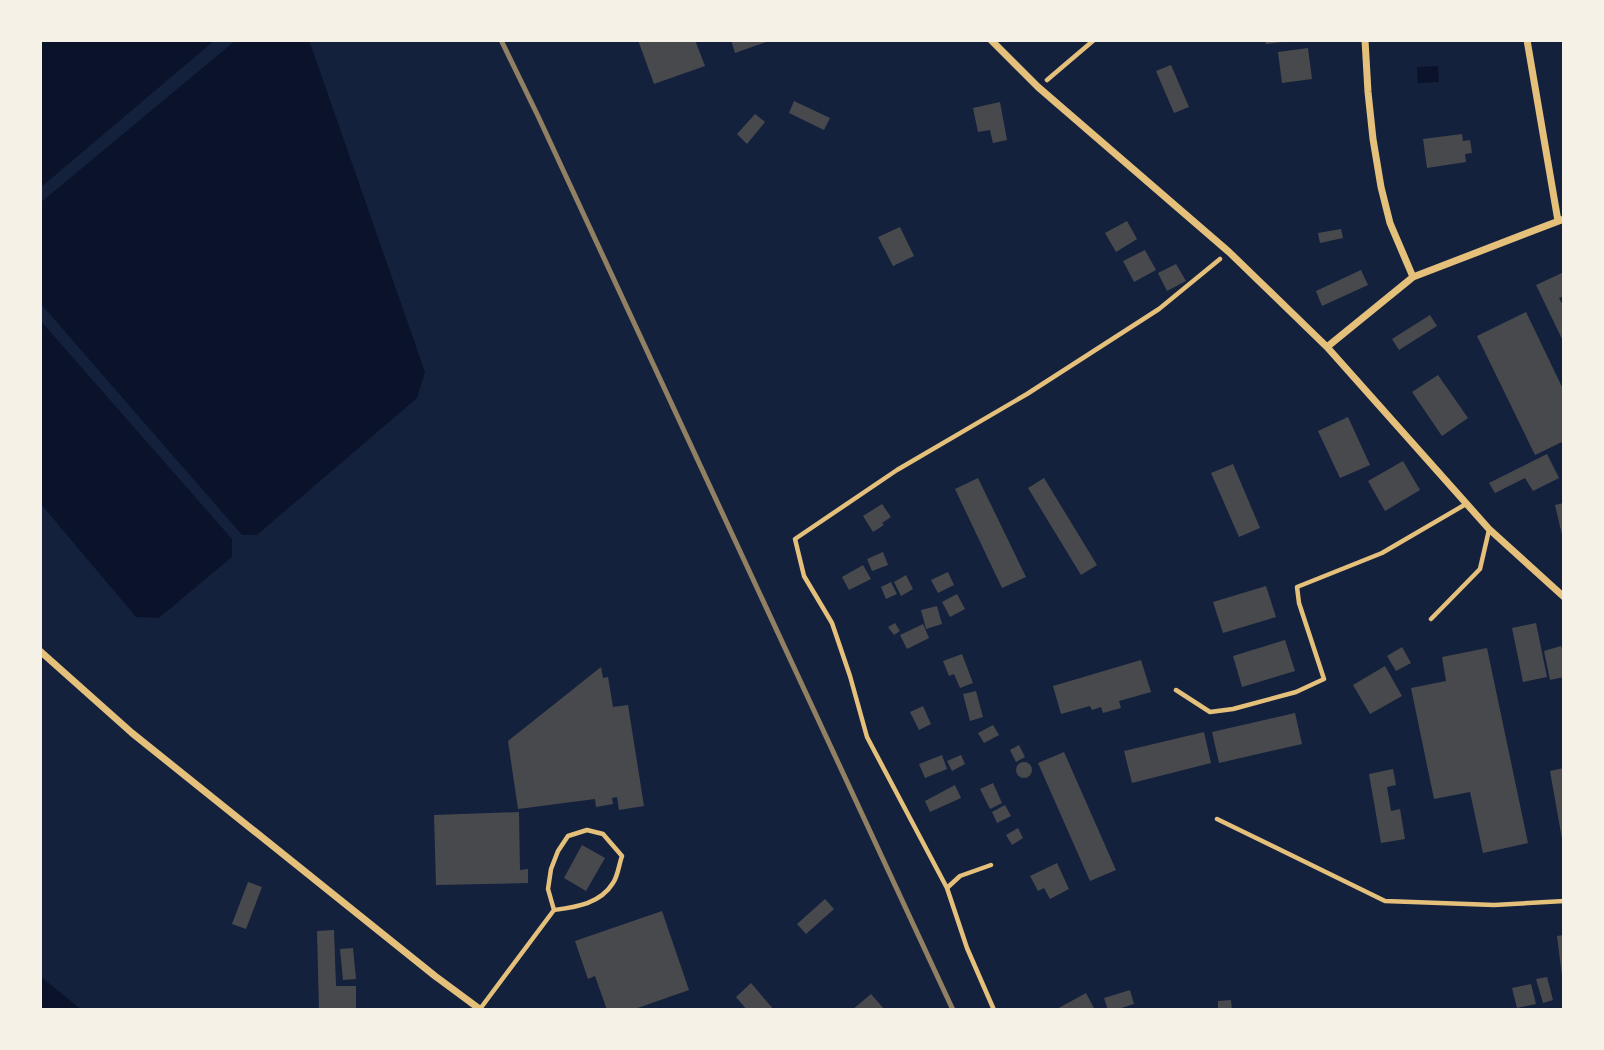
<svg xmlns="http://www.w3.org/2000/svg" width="1604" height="1050" viewBox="0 0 1604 1050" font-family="Montserrat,sans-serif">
<rect width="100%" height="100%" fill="#14213d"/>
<path fill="#0b132b" d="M 40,40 L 215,40 L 40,188 Z
M 236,40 L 309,40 L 425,372 L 417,398 L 257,535 L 242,535 L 40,303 L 40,203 Z
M 1438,66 L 1439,82 L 1418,83 L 1417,67 Z
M 40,320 L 232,539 L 232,557 L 159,618 L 136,617 L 40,503 Z
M 40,976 L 82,1010 L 40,1010 Z"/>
<path fill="#48494c" d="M 638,40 L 695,40 L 705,66 L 654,84 Z
M 731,40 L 769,40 L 769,41 L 735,53 Z
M 1265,40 L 1283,40 L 1283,42 L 1266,44 Z
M 1308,48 L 1312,79 L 1282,83 L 1278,52 Z
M 1171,65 L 1189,107 L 1174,113 L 1156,71 Z
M 794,101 L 830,118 L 824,130 L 789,113 Z
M 1000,102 L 1007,140 L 993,143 L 990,130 L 978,132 L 973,108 Z
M 755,114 L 765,122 L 747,144 L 737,134 Z
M 1462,134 L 1463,141 L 1470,140 L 1472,153 L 1465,154 L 1466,162 L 1427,168 L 1423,139 Z
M 1127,221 L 1137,239 L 1116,252 L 1105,233 Z
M 900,227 L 914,256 L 893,266 L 878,237 Z
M 1341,229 L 1343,238 L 1320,243 L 1318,233 Z
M 1145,250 L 1156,270 L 1134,282 L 1123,261 Z
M 1176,264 L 1186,281 L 1167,291 L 1158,273 Z
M 1361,270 L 1368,285 L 1322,306 L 1316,291 Z
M 1564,272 L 1564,296 L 1559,298 L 1564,307 L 1564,343 L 1536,285 Z
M 1526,312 L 1564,391 L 1564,441 L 1535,455 L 1477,336 Z
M 1430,315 L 1437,326 L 1399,350 L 1392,339 Z
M 1438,375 L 1468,418 L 1442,436 L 1412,392 Z
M 1348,417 L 1370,465 L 1340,478 L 1318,431 Z
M 1547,454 L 1559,478 L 1533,491 L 1525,478 L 1495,493 L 1489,483 Z
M 1403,461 L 1420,490 L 1385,511 L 1368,481 Z
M 1233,464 L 1260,528 L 1239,537 L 1211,473 Z
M 978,478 L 1026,577 L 1002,588 L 955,489 Z
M 1044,478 L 1097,565 L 1081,575 L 1028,488 Z
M 1564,503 L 1564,534 L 1562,535 L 1555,505 Z
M 882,504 L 891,517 L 882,523 L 884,525 L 873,532 L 863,516 Z
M 883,552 L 888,565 L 872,571 L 867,559 Z
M 863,565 L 871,579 L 849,590 L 842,577 Z
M 948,572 L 954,585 L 938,593 L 931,580 Z
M 906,575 L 913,589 L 901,596 L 894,582 Z
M 891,582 L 897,594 L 886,599 L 881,587 Z
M 1266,586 L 1276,617 L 1223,633 L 1213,602 Z
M 957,594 L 965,609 L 950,617 L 942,602 Z
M 937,606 L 942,624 L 926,629 L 921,610 Z
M 895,623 L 900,631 L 894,635 L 888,627 Z
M 1536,623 L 1547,677 L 1523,682 L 1512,628 Z
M 923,624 L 929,638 L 907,649 L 900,635 Z
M 1285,640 L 1295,671 L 1242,687 L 1233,656 Z
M 1561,646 L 1564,656 L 1564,677 L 1550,680 L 1544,651 Z
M 1402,647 L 1411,663 L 1396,671 L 1387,656 Z
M 1487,648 L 1528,843 L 1483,853 L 1470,792 L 1434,799 L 1411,688 L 1446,681 L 1442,657 Z
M 962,654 L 973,683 L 960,688 L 954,674 L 949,676 L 943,661 Z
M 1141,660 L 1151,692 L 1119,701 L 1121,708 L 1103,713 L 1101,707 L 1092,710 L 1090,706 L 1061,714 L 1053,686 Z
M 1385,666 L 1402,696 L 1370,714 L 1353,685 Z
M 601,667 L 603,678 L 608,677 L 613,707 L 628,705 L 644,806 L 619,810 L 617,797 L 612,798 L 613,804 L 596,807 L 595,799 L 518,809 L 508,741 Z
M 976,691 L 983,717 L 970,721 L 963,694 Z
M 923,706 L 931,724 L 919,730 L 910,712 Z
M 1295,713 L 1302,744 L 1219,763 L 1212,732 Z
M 993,725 L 999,735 L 984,743 L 978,733 Z
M 1204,732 L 1211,763 L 1132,783 L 1124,751 Z
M 1019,745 L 1025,757 L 1016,762 L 1010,750 Z
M 1064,752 L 1116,870 L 1090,881 L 1038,763 Z
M 942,755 L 947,769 L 925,778 L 919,764 Z
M 961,755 L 965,764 L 952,771 L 947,761 Z
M1016 770a8 8 0 1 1 16 0a8 8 0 1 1-16 0Z
M 1564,768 L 1564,839 L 1562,839 L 1550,771 Z
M 1393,769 L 1396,785 L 1387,787 L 1391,811 L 1400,809 L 1405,839 L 1381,843 L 1369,774 Z
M 993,783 L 1002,803 L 990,809 L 980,789 Z
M 955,785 L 961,798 L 930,812 L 925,801 Z
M 1005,805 L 1011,816 L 997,823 L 992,812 Z
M 519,812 L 520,870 L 528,869 L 528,883 L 436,885 L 434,815 Z
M 1018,828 L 1023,838 L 1012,845 L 1006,835 Z
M 582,845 L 605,858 L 586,891 L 564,878 Z
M 1057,863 L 1069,889 L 1050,899 L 1044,888 L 1038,891 L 1030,876 Z
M 248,882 L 262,887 L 246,929 L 232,924 Z
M 825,899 L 834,909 L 806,934 L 797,924 Z
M 662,911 L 689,990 L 632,1010 L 607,1010 L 595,976 L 588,979 L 575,941 Z
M 334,930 L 336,986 L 356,986 L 356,1010 L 319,1010 L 317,931 Z
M 1564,935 L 1564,976 L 1562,976 L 1557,936 Z
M 353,948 L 356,979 L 343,980 L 340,949 Z
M 1547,977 L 1553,1000 L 1543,1003 L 1536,979 Z
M 751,983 L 774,1010 L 747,1010 L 736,997 Z
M 1531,984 L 1536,1004 L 1517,1008 L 1512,988 Z
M 1130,990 L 1134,1004 L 1115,1010 L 1108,1010 L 1104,998 Z
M 1086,993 L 1095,1010 L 1055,1010 Z
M 871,994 L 885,1010 L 852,1010 Z
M 1231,1000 L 1232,1010 L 1218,1010 L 1218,1001 Z"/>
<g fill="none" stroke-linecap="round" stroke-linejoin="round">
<path stroke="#e5c07b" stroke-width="4.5" d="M 1047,80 L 1094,40
M 991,865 L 960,876 L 947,888 L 967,948 L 994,1010
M 947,888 L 867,737 L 850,676 L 832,623 L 804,576 L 795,539 L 897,470 L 1027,394 L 1159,309 L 1220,259"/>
<path stroke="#e5c07b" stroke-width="4.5" d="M 1431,619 L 1480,569 L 1489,530
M 1176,690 L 1210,712 L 1233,709 L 1296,692 L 1324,679 L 1299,603 L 1297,587 L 1382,553 L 1466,504
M 1217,819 L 1385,901 L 1494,905 L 1564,901
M 480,1009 L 554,910 C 576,907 600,904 613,883 C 618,876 619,864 622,856 L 603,834 L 587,830 L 568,836 L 558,851 L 551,869 L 548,889 L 554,910"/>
<path stroke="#e5c07b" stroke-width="7" d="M 991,40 L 1038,87 L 1229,252 L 1327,347 L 1489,529 L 1564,597
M 1365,40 L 1368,92 L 1373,139 L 1381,187 L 1390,223 L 1413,277
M 1527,40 L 1558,221
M 1327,347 L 1413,277 L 1564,219
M 40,651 L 132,733 L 435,976 L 481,1010"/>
<path stroke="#918062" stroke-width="5" d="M 501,40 L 538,116 L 953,1010"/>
</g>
<rect width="1604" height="1050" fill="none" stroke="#f6f1e7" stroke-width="84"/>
</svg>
